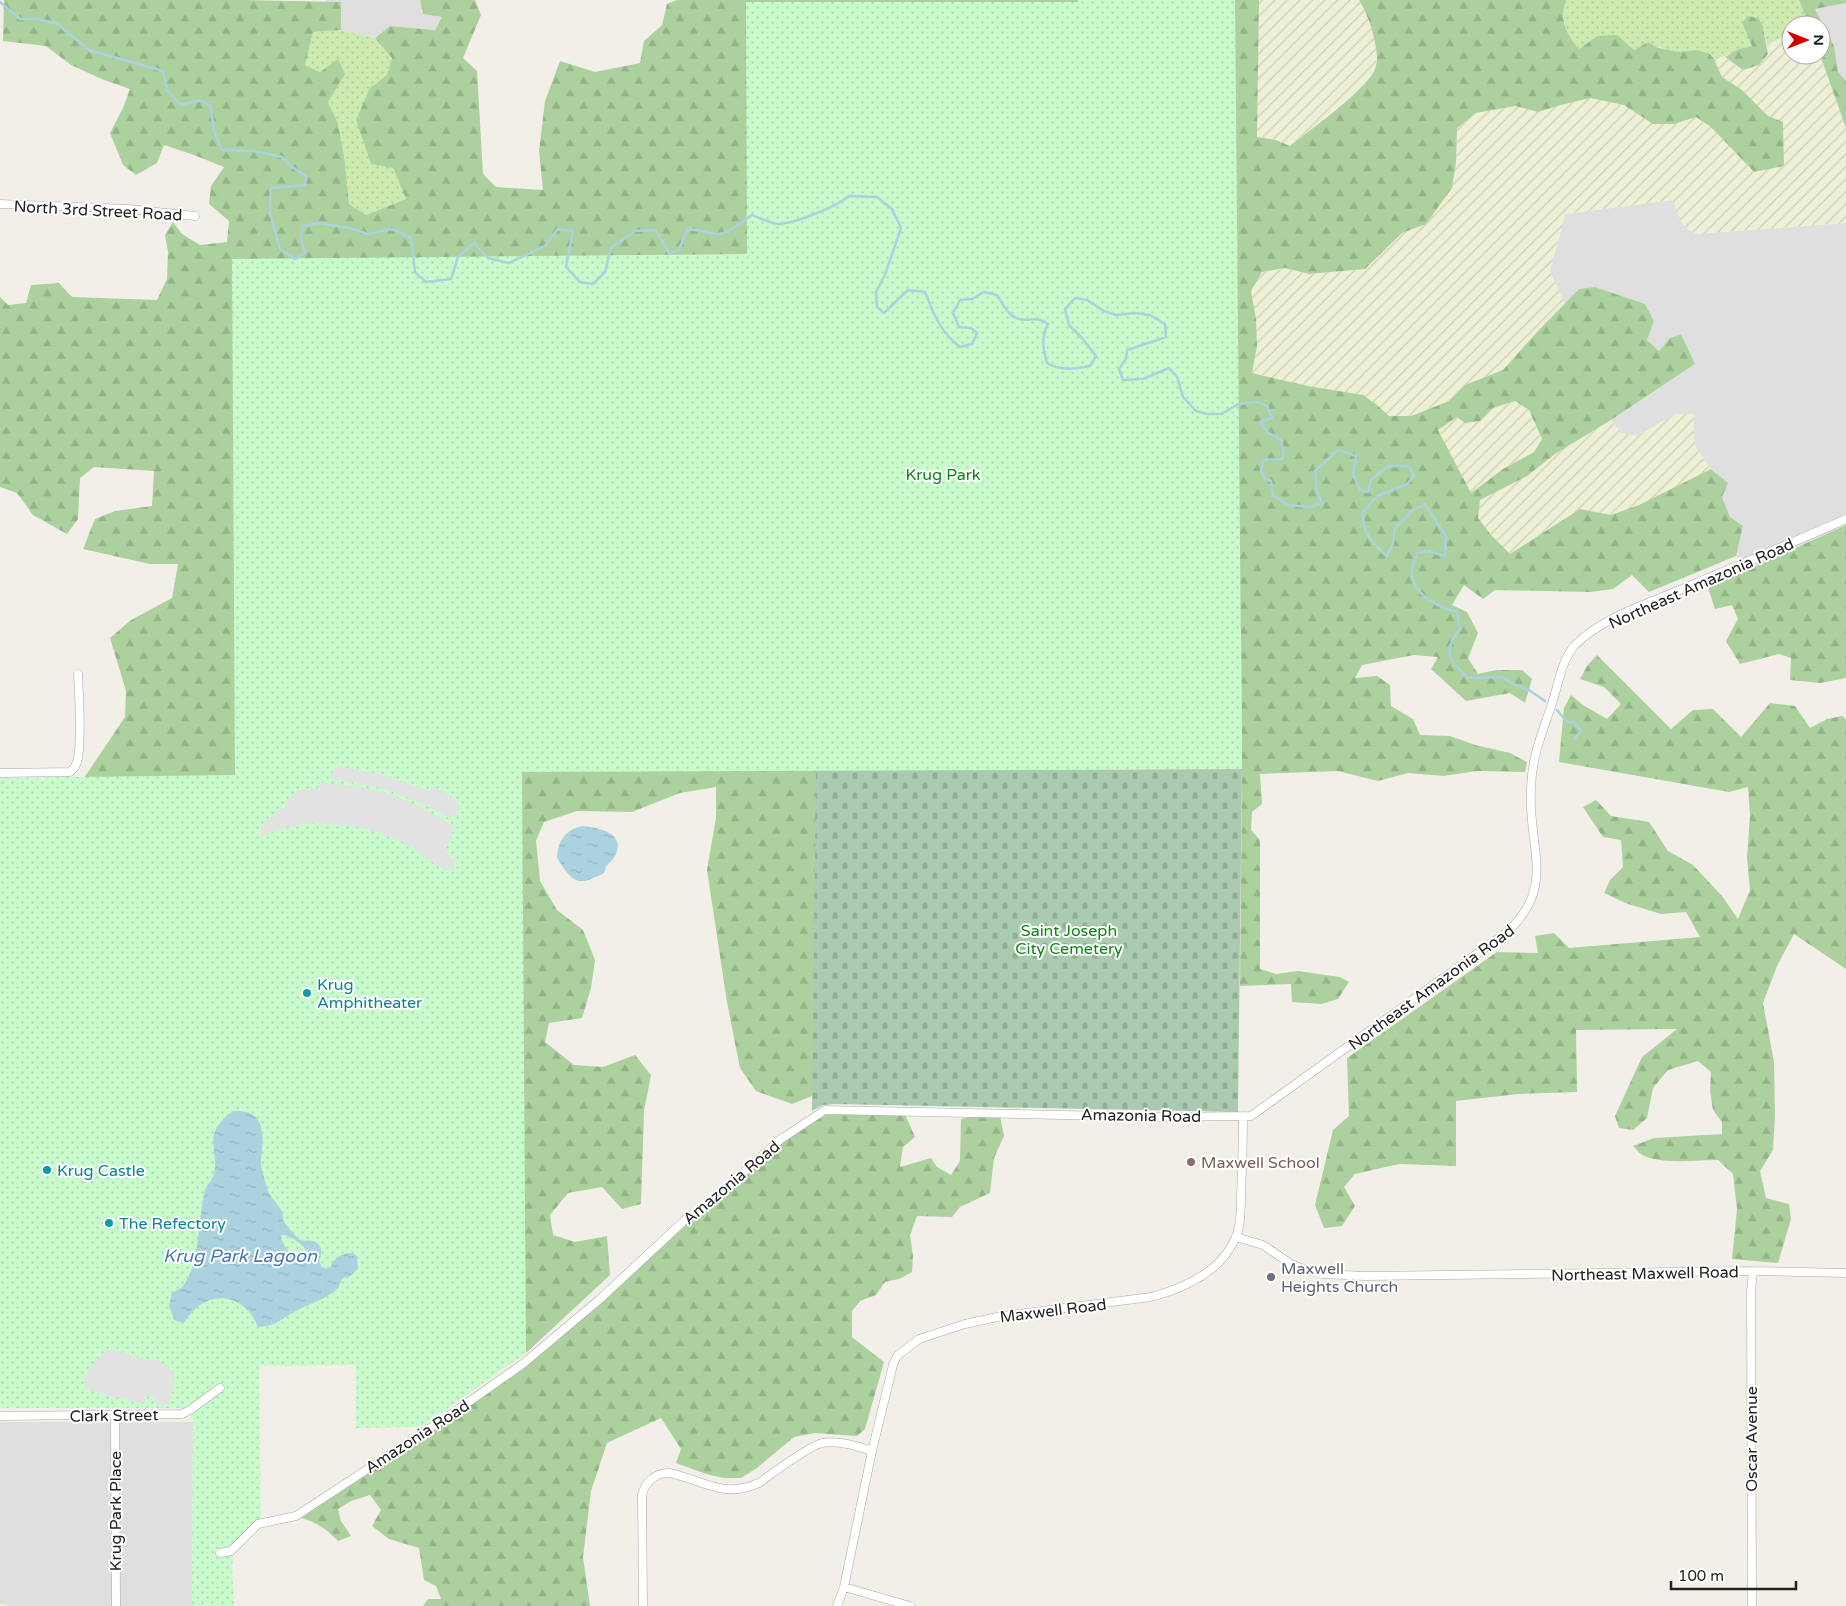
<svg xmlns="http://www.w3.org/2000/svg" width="1846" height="1606" viewBox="0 0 1846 1606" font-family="'Varela Round',sans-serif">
<defs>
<pattern id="farmland-furrows" width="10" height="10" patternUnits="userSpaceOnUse" patternTransform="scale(1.25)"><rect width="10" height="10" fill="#eef0d5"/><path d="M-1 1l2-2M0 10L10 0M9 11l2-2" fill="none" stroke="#ccceb7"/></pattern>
<pattern id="grass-dots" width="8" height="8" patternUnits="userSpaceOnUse" patternTransform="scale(1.25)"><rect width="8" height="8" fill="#cdebb0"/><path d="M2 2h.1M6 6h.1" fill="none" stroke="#b0c997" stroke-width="1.8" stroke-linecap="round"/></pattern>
<pattern id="forest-firs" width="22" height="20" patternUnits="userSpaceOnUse" patternTransform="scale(1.25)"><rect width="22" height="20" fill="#add19e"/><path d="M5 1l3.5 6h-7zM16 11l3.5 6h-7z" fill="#95b388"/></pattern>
<pattern id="cemetery-stones" width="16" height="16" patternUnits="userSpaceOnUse" patternTransform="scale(1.25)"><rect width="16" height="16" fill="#aacbaf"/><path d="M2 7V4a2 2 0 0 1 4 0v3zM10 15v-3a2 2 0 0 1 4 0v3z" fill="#92ae96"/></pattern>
<pattern id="park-dots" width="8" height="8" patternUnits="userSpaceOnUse" patternTransform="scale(1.25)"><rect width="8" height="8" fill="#c8facc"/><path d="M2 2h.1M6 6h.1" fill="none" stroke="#acd6af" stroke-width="1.8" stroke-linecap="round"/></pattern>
<pattern id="water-ripples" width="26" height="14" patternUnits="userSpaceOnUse" patternTransform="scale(1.25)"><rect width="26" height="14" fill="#aad3df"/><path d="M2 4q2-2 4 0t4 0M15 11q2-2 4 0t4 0" fill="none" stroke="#92b5bf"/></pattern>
</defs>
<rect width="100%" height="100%" fill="#f2efe9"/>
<path fill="#e0dfdf" d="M 325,0 L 420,0 L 423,14 L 442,17 L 435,30 L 390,26 L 375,38 L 341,30 L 341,2 L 325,2 Z
M 1846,3 L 1846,81 L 1838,72 L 1834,46 L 1815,9 Z
M 1673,200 L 1683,225 L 1695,234 L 1846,223 L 1846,525 L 1751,568 L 1736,556 L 1743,526 L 1730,517 L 1722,496 L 1728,483 L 1711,469 L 1697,450 L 1693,434 L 1676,414 L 1637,436 L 1621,433 L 1611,420 L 1695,364 L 1681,334 L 1670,338 L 1659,351 L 1647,340 L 1654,321 L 1645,304 L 1595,287 L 1579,289 L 1565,304 L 1550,272 L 1565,214 Z
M 0,1422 L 193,1422 L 192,1606 L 9,1606 L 0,1604 Z"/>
<path fill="url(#farmland-furrows)" d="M 1259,0 L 1359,0 L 1365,9 L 1376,46 L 1376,69 L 1360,88 L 1290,146 L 1276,140 L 1257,137 Z
M 1786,36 L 1791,38 L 1791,55 L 1820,55 L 1846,128 L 1846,223 L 1695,234 L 1683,225 L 1672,200 L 1565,214 L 1550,272 L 1565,304 L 1537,332 L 1503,370 L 1465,385 L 1449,401 L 1411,416 L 1389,416 L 1377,405 L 1363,395 L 1308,386 L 1252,373 L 1257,346 L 1256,319 L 1251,291 L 1262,272 L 1285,268 L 1309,274 L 1365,269 L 1402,233 L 1426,224 L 1456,162 L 1457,128 L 1475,113 L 1516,106 L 1538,112 L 1561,105 L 1590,98 L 1624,105 L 1653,124 L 1674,124 L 1696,117 L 1711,127 L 1754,172 L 1783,122 L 1768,116 L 1742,90 L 1722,77 L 1714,59 L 1725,57 L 1743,70 L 1759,65 L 1768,54 L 1767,44 Z
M 1515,401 L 1529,410 L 1542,439 L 1534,452 L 1503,469 L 1471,494 L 1438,429 L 1457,417 L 1480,421 L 1493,408 Z
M 1676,414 L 1695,414 L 1693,434 L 1697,450 L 1711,469 L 1639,505 L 1611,515 L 1580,509 L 1510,554 L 1491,535 L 1478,518 L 1480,500 L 1527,476 L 1555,454 L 1611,420 L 1621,433 L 1637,436 Z"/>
<path fill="url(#grass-dots)" d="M 1567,0 L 1799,0 L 1809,25 L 1791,25 L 1791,38 L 1786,36 L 1767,44 L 1763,27 L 1742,22 L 1753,46 C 1739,49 1728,56 1714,59 C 1702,45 1693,53 1678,52 C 1667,51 1657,47 1648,42 L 1634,50 L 1597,36 L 1579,49 C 1569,37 1557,16 1567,0 Z
M 341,30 L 375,38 L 392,58 L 387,75 L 370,88 L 393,168 L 406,199 L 366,215 L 349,204 L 345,162 L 338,123 L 328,102 L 320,72 L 305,65 L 313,32 Z"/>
<path fill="url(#forest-firs)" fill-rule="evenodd" d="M 4,0 L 246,0 L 341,2 L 341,30 L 313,32 L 305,65 L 320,72 L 338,59 L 345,74 L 328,102 L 338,123 L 345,162 L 349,204 L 366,215 L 406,199 L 393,168 L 371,164 L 356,120 L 370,88 L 387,75 L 392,58 L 375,38 L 390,26 L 435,30 L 442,17 L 423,14 L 420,0 L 475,0 L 481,15 L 463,58 L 477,71 L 483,174 L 496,187 L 543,190 L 539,151 L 545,101 L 560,61 L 595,72 L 640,63 L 644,41 L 662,25 L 667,4 L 677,0 L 1259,0 L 1257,137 L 1276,140 L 1290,146 C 1309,131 1367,89 1375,69 C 1382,54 1368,13 1359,0 L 1567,0 C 1557,16 1568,37 1579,49 L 1597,36 L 1617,35 L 1634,50 L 1648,42 L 1659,48 L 1678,52 L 1698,50 L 1710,54 L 1714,59 L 1722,77 L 1742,90 L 1768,116 L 1783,122 L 1784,166 L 1754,172 L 1711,127 L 1696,117 L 1674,124 L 1653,124 L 1624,105 L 1590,98 L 1561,105 L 1538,112 L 1516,106 L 1476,113 L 1457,128 L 1456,162 L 1452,188 L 1426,224 L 1402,233 L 1365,269 L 1309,274 L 1285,268 L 1262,272 L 1251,291 L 1256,319 L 1257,346 L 1252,373 L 1308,386 L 1363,395 L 1377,405 L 1389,416 L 1411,416 L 1449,401 L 1465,385 L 1503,370 L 1537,332 L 1579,289 L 1595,287 L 1645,304 L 1654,321 L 1647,340 L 1659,351 L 1670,338 L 1681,334 L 1695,364 L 1611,420 L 1555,454 L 1527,476 L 1480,500 L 1478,518 L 1491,535 L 1510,554 L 1580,509 L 1611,515 L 1639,505 L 1711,469 L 1728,483 L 1722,497 L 1730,517 L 1743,526 L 1736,556 L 1649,592 L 1632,575 L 1613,589 L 1590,592 L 1495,590 L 1483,599 L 1464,585 L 1452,605 L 1467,612 L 1478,633 L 1468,658 L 1478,674 L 1496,670 L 1522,670 L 1532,679 L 1525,703 L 1510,693 L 1466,701 L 1431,669 L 1438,657 L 1414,655 L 1362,665 L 1355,678 L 1377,676 L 1390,685 L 1391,706 L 1413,719 L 1420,735 L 1450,736 L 1475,745 L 1510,753 L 1527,762 L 1525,772 L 1477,771 L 1443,776 L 1408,773 L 1378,781 L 1338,771 L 1260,774 L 1262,804 L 1252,812 L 1251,830 L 1260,840 L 1260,969 L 1276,974 L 1298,971 L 1340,977 L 1349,982 L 1338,999 L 1321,1004 L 1292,1002 L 1291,984 L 1240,986 L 1242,769 L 1241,630 L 1111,642 L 812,1096 L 792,1104 L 756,1091 L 740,1068 L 727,1002 L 707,870 L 716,818 L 716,787 L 680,793 L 632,812 L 577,811 L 544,822 L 536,841 L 540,881 L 557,910 L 583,930 L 595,960 L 591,988 L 582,1018 L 549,1023 L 545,1042 L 574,1065 L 603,1067 L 635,1055 L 651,1075 L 644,1111 L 641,1204 L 622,1209 L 602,1187 L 568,1193 L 550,1215 L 553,1235 L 575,1242 L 607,1236 L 610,1275 L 526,1353 L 507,1303 L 263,804 L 3,778 L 84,778 L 125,717 L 126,691 L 110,638 L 131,620 L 172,598 L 178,564 L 150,564 L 83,549 L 95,519 L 115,511 L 152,506 L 154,471 L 94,467 L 80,478 L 78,519 L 67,534 L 33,515 L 17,493 L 0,487 L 0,297 L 8,305 L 26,303 L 31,285 L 59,283 L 72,297 L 157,300 L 167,279 L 168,251 L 165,235 L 173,222 L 182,234 L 200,245 L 227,242 L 229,221 L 209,204 L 211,186 L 224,167 L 194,155 L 164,145 L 157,163 L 136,175 L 123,165 L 110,133 L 123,108 L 130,89 L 104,80 L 71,65 L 46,46 L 3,41 ZM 1515,401 L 1529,410 L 1542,439 L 1534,452 L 1503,469 L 1471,493 L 1438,430 L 1457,417 L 1465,423 L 1480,421 L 1493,408 Z
M 1799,0 L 1846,0 L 1846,3 L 1815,9 L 1834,46 L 1838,72 L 1846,81 L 1846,128 L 1820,55 L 1821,25 L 1809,25 Z
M 1749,16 L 1759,19 L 1763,27 L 1768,54 L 1759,65 L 1743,70 L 1725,57 L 1739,49 L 1752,46 L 1742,22 Z
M 1846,525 L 1846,678 L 1820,683 L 1790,680 L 1791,658 L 1779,654 L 1740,664 L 1726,641 L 1738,619 L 1732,605 L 1715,609 L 1708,588 Z
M 1597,655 L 1671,729 L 1693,710 L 1713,709 L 1741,737 L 1770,703 L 1795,706 L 1810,728 L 1827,719 L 1842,716 L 1846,719 L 1846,969 L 1794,934 L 1777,966 L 1763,1003 L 1774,1062 L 1775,1116 L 1773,1150 L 1760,1171 L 1766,1198 L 1789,1204 L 1791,1219 L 1778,1263 L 1732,1259 L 1737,1209 L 1733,1174 L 1718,1160 C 1699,1160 1657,1165 1641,1154 C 1638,1152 1635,1148 1633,1146 L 1654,1138 L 1722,1134 L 1722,1122 L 1713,1110 L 1710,1091 L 1711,1072 L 1698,1061 L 1668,1070 L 1653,1088 L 1647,1118 L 1633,1130 L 1619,1128 L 1615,1116 L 1642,1057 L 1677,1029 L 1576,1030 L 1577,1092 L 1518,1094 L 1456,1101 L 1456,1166 L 1399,1164 L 1355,1174 L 1344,1187 L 1355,1206 L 1342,1226 L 1324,1228 L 1315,1205 L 1333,1130 L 1349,1116 L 1347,1058 L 1497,952 L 1538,953 L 1535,936 L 1554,933 L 1569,948 L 1700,937 L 1686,912 L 1661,914 L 1628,904 L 1604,893 L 1610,880 L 1623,867 L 1621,840 L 1603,837 L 1583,807 L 1596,800 L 1611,816 L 1649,822 L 1668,851 L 1693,865 L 1722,896 L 1738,919 L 1750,890 L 1747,858 L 1750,815 L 1748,787 L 1729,792 L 1559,762 L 1564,708 L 1571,695 L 1583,705 L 1607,719 L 1621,704 L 1604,687 L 1580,679 L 1587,666 Z
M 841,1112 L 904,1112 L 915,1137 L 903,1147 L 900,1167 L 931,1158 L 937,1167 L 951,1175 L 960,1161 L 961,1119 L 976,1116 L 1000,1116 L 1004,1136 L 994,1158 L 990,1193 L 960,1207 L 952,1217 L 917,1216 L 910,1235 L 913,1256 L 912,1272 L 899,1279 L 885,1282 L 876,1295 L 860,1301 L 852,1311 L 852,1337 L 884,1362 L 865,1429 L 857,1436 L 815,1433 L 794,1437 L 757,1468 L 741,1478 L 724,1478 L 706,1474 L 676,1463 L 681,1449 L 661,1418 L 607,1443 L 591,1491 L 583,1557 L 590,1606 L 423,1606 L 428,1599 L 441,1599 L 436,1586 L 424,1580 L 419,1548 L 389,1539 L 372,1526 L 381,1510 L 370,1495 L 351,1501 L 338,1509 L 341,1521 L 351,1536 L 338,1541 C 326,1528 315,1522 299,1517 L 528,1362 L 776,1146 L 824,1115 Z"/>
<path fill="url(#cemetery-stones)" d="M 1242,769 L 1238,1112 L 835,1104 L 823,1105 L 812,1111 L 816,770 Z"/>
<path fill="url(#park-dots)" d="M 1078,0 L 1235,0 L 1242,769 L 522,772 L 526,1353 L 421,1427 L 356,1428 L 356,1365 L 259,1366 L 261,1520 C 224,1535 233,1573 234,1606 L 192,1606 L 193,1422 L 189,1408 L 0,1408 L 0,778 L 235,775 L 232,259 L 747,254 L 746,2 L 1078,2 Z"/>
<path fill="#e2e2e2" d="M 336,766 L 384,775 L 428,791 L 432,786 L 455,798 L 460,810 L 457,816 L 449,818 L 425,805 L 391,791 L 372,786 L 331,779 L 330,777 Z
M 317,782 L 361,787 L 390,794 L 422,808 L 452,825 L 453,831 L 447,847 L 448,855 L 452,859 L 455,859 L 454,870 L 445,870 L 403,842 L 371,830 L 351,826 L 316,823 L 303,824 L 285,828 L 262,836 L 260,830 L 266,819 L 276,816 L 275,811 L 288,807 L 285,804 L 288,799 L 300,790 L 318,788 Z
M 107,1350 L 122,1352 L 136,1357 L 158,1361 L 170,1368 L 174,1374 L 175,1383 L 170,1398 L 170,1405 L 156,1405 L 157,1401 L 153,1397 L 144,1396 L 145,1402 L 141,1403 L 98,1393 L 86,1389 L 84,1381 L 88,1371 L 103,1353 Z"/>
<path fill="url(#water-ripples)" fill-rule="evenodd" d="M 583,826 C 598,828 625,832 616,854 C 612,863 606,862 604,873 C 600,876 597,876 593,878 C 573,888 567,872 557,858 C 558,840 566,829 583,826 Z
M 235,1111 C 261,1110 264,1128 262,1150 C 262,1155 260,1160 261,1165 C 262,1172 266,1183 268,1191 C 271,1198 277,1203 281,1210 C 284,1214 282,1216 283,1220 C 284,1223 298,1239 300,1240 C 306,1242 313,1238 318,1244 C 323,1249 321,1255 319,1262 L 322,1267 L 327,1269 L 331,1266 C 334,1257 349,1248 357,1256 L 358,1269 L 350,1276 L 343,1278 C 340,1282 339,1288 335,1291 C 324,1299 312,1303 300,1309 C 282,1317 279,1326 258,1327 C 243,1290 203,1289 184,1323 L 174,1320 L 169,1305 L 172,1293 C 175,1291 180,1289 182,1287 C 199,1270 199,1216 204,1194 C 205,1185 212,1182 214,1174 C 219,1157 206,1139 220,1123 C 225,1117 228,1113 235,1111 ZM 281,1235 C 289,1234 305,1245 308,1253 L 306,1257 L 300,1259 C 290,1254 282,1247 281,1235 Z"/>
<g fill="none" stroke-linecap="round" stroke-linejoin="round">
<path stroke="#aad3df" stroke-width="2.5" d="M 0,2 L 20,19 L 36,19 L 56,23 L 89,50 L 163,71 L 167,90 L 181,105 L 200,100 L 210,105 L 215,134 L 222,150 L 254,151 L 282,157 L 292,167 L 306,176 L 305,185 L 271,188 L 270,213 L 280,249 L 295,259 L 305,253 L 301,238 L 303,226 L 318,223 L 350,228 L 368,234 L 392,229 L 411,238 L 415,272 L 426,282 L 451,279 L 458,257 L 474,243 L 488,258 L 509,263 L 545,246 L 558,229 L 573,231 L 566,267 L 580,282 L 593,284 L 605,272 L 611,248 L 635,231 L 656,230 L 669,253 L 679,250 L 687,230 C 700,229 704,232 715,234 C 728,235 742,222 752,215 C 760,218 771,224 779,224 C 796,223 836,207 849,196 L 877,197 L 892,209 L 901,228 L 885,275 L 876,292 L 877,307 L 884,313 L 908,290 L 925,292 C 934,314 940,332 960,347 L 972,344 L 977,333 L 971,328 L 959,327 L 953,313 L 960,300 L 972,299 L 984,292 L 997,295 C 1003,304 1008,316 1019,319 C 1031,322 1035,315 1048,324 C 1041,337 1043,349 1047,363 C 1060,371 1074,369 1090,366 L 1096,356 L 1083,339 L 1069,325 L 1065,309 L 1075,298 L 1087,300 L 1104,311 L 1116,315 L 1135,313 L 1150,315 L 1165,324 L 1166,337 L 1127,350 L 1126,359 L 1119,369 L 1123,380 L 1143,379 L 1169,368 L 1177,377 L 1183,397 L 1196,411 L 1207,414 L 1222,414 L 1238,404 L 1257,402 L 1267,406 L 1272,418 L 1260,422 L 1267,432 L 1281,440 L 1284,453 L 1282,459 L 1263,460 L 1261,471 L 1265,479 L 1271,481 L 1273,495 L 1288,505 L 1310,507 L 1322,503 L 1317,491 L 1315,471 L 1338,450 L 1356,456 L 1353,475 L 1360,490 L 1368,492 L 1371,480 L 1388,466 L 1409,466 L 1414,476 L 1407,484 L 1377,496 L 1363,512 C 1362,533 1372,543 1387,556 L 1393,544 L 1395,528 L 1413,510 L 1425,504 L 1446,536 L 1445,556 L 1428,551 L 1417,553 C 1415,559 1412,566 1412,573 C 1411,594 1440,608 1457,612 L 1460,629 C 1442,652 1448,659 1468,678 L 1502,677 L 1515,685 L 1529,690 L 1545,701
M 1557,710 L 1567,722 L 1574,722 L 1581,731 L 1574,739"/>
<g stroke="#a9a9a9" stroke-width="9">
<path id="street" d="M 0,204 L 128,209 L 195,216
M 0,773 L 70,772 C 75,768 77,764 78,758 C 82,734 79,699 78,674
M 1236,1237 L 1263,1245 L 1291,1264 L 1306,1270 L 1322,1274 L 1366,1276 L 1753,1271 L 1846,1273
M 0,1416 L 182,1414 L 190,1410 L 220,1388
M 115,1416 L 116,1606
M 220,1553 L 231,1551 L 258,1524 L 296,1516 L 453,1413 L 524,1363 L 600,1299 L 686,1219 L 707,1205 L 781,1139 L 825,1110 L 1156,1117 L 1251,1116 L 1506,933 C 1558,887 1527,846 1531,788 C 1532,753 1544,730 1554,697 C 1559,680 1563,658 1575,645 C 1603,617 1647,604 1682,589 C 1737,566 1792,543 1846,519
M 844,1587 L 910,1606
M 643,1606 L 642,1495 C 645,1482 655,1473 669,1473 C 704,1480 721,1499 759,1483 C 773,1473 807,1447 822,1443 C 838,1440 857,1446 872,1451
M 837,1606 L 844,1587 L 872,1451 L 893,1365 L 897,1356 L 919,1339 L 965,1324 L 1002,1316 L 1151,1297 C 1185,1288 1224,1270 1237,1234 C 1241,1223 1241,1209 1241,1196 C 1242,1170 1243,1143 1243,1116
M 1752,1606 L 1751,1292 L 1753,1271"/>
</g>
<use href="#street" stroke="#fff" stroke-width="8"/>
</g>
<g fill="#0f9aa8" stroke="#fff" stroke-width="2">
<circle cx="307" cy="993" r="5"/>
<circle cx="47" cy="1170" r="5"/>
<circle cx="109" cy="1223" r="5"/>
</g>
<circle fill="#8d6e63" stroke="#fff" stroke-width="2" cx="1191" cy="1162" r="5"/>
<circle fill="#6b7280" stroke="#fff" stroke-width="2" cx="1271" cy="1277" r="5"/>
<g text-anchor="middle" stroke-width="4" stroke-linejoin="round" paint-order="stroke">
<g font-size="16" fill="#222" stroke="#fff">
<text transform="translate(98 210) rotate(3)" y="6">North 3rd Street Road</text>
<text transform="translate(1701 583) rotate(-24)" y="6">Northeast Amazonia Road</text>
<text transform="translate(1431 987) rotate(-36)" y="6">Northeast Amazonia Road</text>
<text transform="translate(1141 1115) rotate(1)" y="6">Amazonia Road</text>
<text transform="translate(731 1182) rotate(-40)" y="6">Amazonia Road</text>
<text transform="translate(1645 1273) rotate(-1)" y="6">Northeast Maxwell Road</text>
<text transform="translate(1053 1310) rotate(-7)" y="6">Maxwell Road</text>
<text transform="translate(114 1415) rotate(-1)" y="6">Clark Street</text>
<text transform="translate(417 1436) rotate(-33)" y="6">Amazonia Road</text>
<text transform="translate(1751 1439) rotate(-90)" y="6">Oscar Avenue</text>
<text transform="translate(115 1511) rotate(-90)" y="6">Krug Park Place</text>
</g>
<g font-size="16" fill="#0c8416" stroke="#fff">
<text x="943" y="480">Krug Park</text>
<text x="1069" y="936">Saint Joseph<tspan x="1069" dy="18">City Cemetery</tspan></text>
</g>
<g font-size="16" fill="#0d838f" stroke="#fff" text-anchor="start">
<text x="317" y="990">Krug<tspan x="317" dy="18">Amphitheater</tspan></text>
<text x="57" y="1176">Krug Castle</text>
<text x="119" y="1229">The Refectory</text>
</g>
<g font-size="16" fill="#785e54" stroke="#fff" text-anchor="start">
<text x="1201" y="1168">Maxwell School</text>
</g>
<g font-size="16" fill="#5b616d" stroke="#fff" text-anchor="start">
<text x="1281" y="1274">Maxwell<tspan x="1281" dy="18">Heights Church</tspan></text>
</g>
<g font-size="18" font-style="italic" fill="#4a7aab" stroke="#fff">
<text x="240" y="1262">Krug Park Lagoon</text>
</g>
</g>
<g transform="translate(1806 40) rotate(90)"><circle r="24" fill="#ffffff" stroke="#a7a7a7"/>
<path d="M0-4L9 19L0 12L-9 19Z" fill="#d40000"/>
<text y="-8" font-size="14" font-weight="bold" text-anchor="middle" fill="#222222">N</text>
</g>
<path d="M1671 1581v8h125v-8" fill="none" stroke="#222222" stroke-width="2.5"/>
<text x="1678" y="1581" font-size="15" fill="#222222" stroke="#ffffff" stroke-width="4" paint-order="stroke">100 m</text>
</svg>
